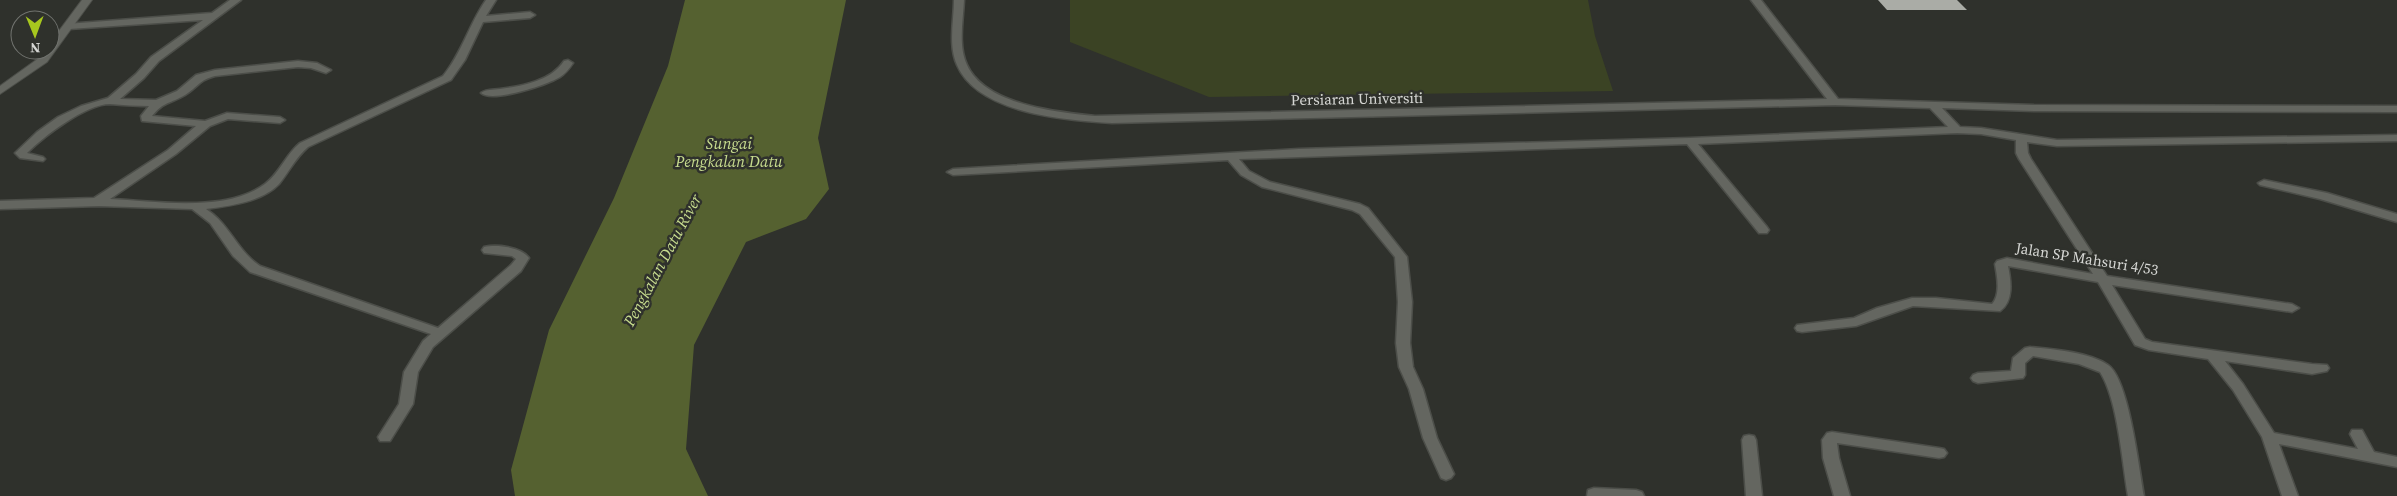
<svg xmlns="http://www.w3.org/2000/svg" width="2397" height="496" viewBox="0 0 2397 496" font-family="'Source Serif 4',serif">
<rect width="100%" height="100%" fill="#2f312c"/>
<path fill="#3b4324" d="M 1070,0 L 1588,0 L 1595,36 L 1613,91 L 1209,97 L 1070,42 Z"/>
<path fill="#556130" d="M 685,0 L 846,0 L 818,138 L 829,189 L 806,219 L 746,242 L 694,345 L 686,449 L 708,496 L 515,496 L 511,470 L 549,330 L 614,198 L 668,66 Z"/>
<path fill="#aaaca6" d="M 1878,0 L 1957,0 L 1967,10 L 1887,10 Z"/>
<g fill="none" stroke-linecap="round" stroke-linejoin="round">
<g stroke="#4c4e49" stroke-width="3">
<path id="minor" d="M 230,0 L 241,0 L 159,61 L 144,78 L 120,99 L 156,100 L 177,91 L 196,75 L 215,70 L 298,61 L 317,63 L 331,70 L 326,73 L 311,68 L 298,67 L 215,76 C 199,80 198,87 185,95 C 170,104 164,101 152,116 L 205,121 L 227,113 L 280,117 L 285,120 L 280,123 L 228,119 L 210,126 L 176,154 L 110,199 C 156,201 226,213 265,184 C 280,173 286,154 300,143 L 443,76 C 462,53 469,24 486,0 L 496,0 L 486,16 L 530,12 L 535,15 L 530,18 L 483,22 L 465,60 L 451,80 L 308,147 C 295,158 289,172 279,184 C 262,202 229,206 206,209 C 229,223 237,251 260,266 L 438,328 L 511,265 L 516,259 L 512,256 L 484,253 L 482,250 L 484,247 C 497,244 521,247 529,258 L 521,271 L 433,347 L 418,372 L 413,404 L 390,441 L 380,441 L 378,437 L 399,404 L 404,372 L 423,341 L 431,334 L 250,272 L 233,256 L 210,223 L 192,209 L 99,206 L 0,209 L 0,201 L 94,198 L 168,150 L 196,126 L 142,121 L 141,116 L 149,106 C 136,106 123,105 110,104 C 86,104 44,136 27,153 L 43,157 L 45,159 L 43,161 L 20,158 L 15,153 L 37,132 L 58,117 L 81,106 L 108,98 L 136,74 L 151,57 L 203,20 L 69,29 L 66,28 L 66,24 L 212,13 Z
M 954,0 L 964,0 C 963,21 958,46 967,65 C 985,105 1057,112 1095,116 L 1827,99 L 1751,0 L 1761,0 L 1838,99 L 2034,105 L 2397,106 L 2397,112 L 2034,111 L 1942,108 L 1960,127 L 1981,128 L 2057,140 L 2397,135 L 2397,141 L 2057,146 L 2027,142 L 2028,153 L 2031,159 L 2107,276 L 2292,304 L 2299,308 L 2292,312 L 2112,285 L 2145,339 L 2152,342 L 2312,364 L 2327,365 L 2329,368 L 2327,371 L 2312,374 L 2225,361 L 2243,384 L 2274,433 L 2358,449 L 2350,434 L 2352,430 L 2362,430 L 2374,452 L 2397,457 L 2397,467 L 2279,444 L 2298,496 L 2282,496 L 2262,437 L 2233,390 L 2208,359 L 2149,350 L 2135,345 L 2098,282 L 2008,266 C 2011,281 2014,301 2000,311 L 1913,306 L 1856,326 L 1802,332 L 1797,331 L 1795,328 L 1797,325 L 1854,318 L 1877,308 L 1912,298 L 1936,298 L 1992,304 C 2001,294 1997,276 1995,264 L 1997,261 L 2007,258 L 2093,274 L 2019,159 L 2016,153 L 2016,140 L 1981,134 L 1957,133 L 1698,144 L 1767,227 L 1769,230 L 1767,233 L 1759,233 L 1687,144 L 1239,159 L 1249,171 L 1270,182 L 1360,204 L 1368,208 L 1407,257 L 1412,302 L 1410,343 L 1413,367 L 1423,389 L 1437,438 L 1454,474 L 1451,478 L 1446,480 L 1441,478 L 1423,438 L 1409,389 L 1399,367 L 1396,343 L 1398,302 L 1395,257 L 1360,214 L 1352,210 L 1262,187 L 1241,175 L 1228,160 L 953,175 L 947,172 L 953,169 L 1299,149 L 1690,138 L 1948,127 L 1930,108 L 1835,105 L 1112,123 C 1066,120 978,114 957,65 C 948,45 954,20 954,0 Z
M 568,60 L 573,63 C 569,69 566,73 560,77 C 547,85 492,103 481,93 C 486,89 493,90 500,89 C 522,86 551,81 564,61 Z
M 2264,180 L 2327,193 L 2397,214 L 2397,222 L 2320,199 L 2260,185 L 2258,183 Z
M 2030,347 C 2051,349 2090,352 2108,365 C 2129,379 2139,469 2144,496 L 2128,496 C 2122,462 2118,400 2100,372 L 2079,364 L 2033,356 L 2025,363 L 2025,375 L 2023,378 L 1978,383 L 1973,381 L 1971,378 L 1973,375 L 1978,373 L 2011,371 L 2013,358 L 2025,348 Z
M 1832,432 L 1939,448 L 1944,449 L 1947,453 L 1944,457 L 1939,458 L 1837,443 L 1839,458 L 1850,496 L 1834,496 L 1823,458 L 1822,440 L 1827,433 Z
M 1749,435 L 1754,436 L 1756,440 L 1762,496 L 1746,496 L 1742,440 L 1744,436 Z
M 1594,488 L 1636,490 L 1642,492 L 1644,496 L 1587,496 L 1588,490 Z"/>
</g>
<g stroke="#4c4e49" stroke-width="2">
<path id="secondary" d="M 82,0 L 92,0 L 47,62 L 0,94 L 0,86 L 39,58 L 45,50 L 50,50 L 50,43 Z"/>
</g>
<use href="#minor" fill="#646660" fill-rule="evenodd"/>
<use href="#secondary" fill="#646660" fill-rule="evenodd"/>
</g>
<g text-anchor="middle" stroke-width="5" stroke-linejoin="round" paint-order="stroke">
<g font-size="15" fill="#d5d6d3" stroke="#2f312c">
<text transform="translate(1357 99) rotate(-1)" y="5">Persiaran Universiti</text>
<text transform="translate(2087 259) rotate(9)" y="5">Jalan SP Mahsuri 4/53</text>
</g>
<g font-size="16" font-style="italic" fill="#c7dc8e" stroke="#2f312c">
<text x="729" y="149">Sungai<tspan x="729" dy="18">Pengkalan Datu</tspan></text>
<text transform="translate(662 260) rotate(-62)" y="6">Pengkalan Datu River</text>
</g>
</g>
<g transform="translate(35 35) rotate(179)"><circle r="24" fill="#2f312c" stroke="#71736f"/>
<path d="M0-4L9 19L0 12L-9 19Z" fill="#a7c71e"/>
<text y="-8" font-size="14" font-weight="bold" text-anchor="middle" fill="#d5d6d3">N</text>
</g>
</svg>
